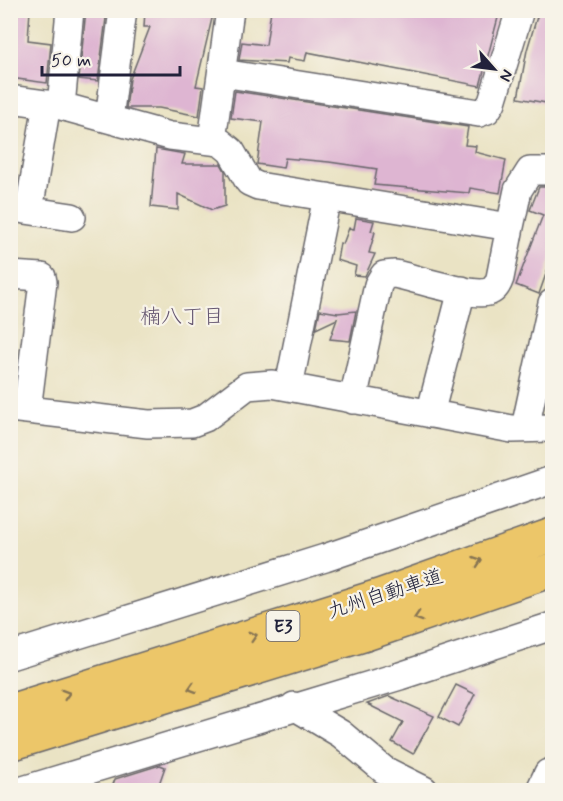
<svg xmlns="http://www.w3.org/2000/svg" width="563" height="801" viewBox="0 0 563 801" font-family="Mynerve,'Klee One',sans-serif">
<rect width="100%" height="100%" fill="#f7f3e8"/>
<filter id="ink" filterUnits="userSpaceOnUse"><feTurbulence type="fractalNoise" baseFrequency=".0167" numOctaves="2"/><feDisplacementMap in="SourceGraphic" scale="12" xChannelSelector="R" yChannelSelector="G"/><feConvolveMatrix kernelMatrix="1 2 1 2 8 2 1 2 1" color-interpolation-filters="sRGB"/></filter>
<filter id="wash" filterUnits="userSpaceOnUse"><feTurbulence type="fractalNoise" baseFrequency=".008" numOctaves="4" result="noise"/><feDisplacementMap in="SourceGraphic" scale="24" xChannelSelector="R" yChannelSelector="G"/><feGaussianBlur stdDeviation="1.35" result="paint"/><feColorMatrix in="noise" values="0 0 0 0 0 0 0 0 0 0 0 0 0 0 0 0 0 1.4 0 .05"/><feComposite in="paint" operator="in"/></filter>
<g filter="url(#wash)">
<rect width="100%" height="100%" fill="#eae3c4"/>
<g id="blocks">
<path fill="#deb5d2" d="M 10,10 L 30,10 L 28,40 L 51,43 L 47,83 L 10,78 Z
M 86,10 L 107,10 L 98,81 L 79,79 Z
M 145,10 L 214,10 L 196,86 L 203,87 L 199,116 L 159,108 L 126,108 L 130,79 L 150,27 L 144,27 Z
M 271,10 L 444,10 L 464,16 L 467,16 L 469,10 L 500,10 L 480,86 L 307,52 L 305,61 L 288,58 L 287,63 L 239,60 L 242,42 L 266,45 Z
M 539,10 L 552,10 L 552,104 L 518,98 L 527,50 Z
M 235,91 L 468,127 L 465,145 L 476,146 L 475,152 L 506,160 L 500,193 L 470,188 L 469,193 L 374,185 L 377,169 L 329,162 L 285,158 L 283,168 L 257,164 L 263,122 L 231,118 Z
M 156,149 L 185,154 L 182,164 L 221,164 L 225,171 L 225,206 L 212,210 L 178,194 L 178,210 L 151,207 Z
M 539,187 L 552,187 L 552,257 L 539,294 L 516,285 L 543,215 L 530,210 Z
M 356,218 L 374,221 L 371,231 L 375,232 L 369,253 L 375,254 L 365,276 L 354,275 L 356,266 L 337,260 L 340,243 L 343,244 L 349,228 L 354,229 Z
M 320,310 L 338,313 L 356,311 L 350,341 L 330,339 L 337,319 L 316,329 Z
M 456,685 L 475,694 L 458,727 L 439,717 Z
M 389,696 L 434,716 L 413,754 L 392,742 L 403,722 L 367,704 Z
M 160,765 L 165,767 L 157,790 L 111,790 L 115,779 Z"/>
</g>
</g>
<g filter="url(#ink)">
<use href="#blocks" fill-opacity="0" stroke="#68666b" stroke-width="1.5"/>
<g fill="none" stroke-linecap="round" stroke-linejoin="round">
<g stroke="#68666b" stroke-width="30">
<path id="minor" d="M 222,73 L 479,113 L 487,110 L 492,102 L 520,10
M 10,99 L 61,106 L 170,136 L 220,142 L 231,151 L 249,182 L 258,186 L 510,227 L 518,190 L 530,171 L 552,171
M 61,106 L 70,10
M 109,119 L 123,10
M 212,140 L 230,10
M 12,208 L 72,217
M 29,210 L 47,104
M 10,275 L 42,277 L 43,282 L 27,410
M 289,386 L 327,197
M 353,400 L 378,285 L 384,275 L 395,274 C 414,278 472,297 488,292 C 495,290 498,284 500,278 L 510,227
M 10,408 L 148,424 L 192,423 L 205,418 L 247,386 L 272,384 L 512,429 L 552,428
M 430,414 L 462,290
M 525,428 L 552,303
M 10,656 L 325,558 L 552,480
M 294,706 L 341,734 L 384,770 L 424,790
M 23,790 L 400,676 L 552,626
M 540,790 L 548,773 L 552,772"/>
</g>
<g stroke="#68666b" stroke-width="36">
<path id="highway" d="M 10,711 L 379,596 L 552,535
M 10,744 L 366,634 L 552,570"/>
</g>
<use href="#minor" stroke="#fff" stroke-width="27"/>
<use href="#highway" stroke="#ecc669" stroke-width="33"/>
</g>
<defs><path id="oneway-chevron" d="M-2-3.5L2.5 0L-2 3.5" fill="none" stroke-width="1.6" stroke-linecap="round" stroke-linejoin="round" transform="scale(1.5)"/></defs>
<g stroke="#877452">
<use href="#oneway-chevron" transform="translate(478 561) rotate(-19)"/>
<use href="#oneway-chevron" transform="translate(418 617) rotate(162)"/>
<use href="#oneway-chevron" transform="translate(253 636) rotate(-17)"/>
<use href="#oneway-chevron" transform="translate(192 688) rotate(163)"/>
<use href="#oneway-chevron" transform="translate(66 694) rotate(-17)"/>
</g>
</g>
<g text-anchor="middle" stroke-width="4.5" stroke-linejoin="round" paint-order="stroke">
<rect fill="#f7f3e8" stroke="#62616f" stroke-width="1.5" x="266.5" y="611" width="33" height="30" rx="4.5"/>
<g font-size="18" font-weight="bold" fill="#22223b">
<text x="283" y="632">E3</text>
</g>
<g font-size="20" fill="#22223b" stroke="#f7f3e8">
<text transform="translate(385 593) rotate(-18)" y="7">九州自動車道</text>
</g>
<g font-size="21" fill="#645570" stroke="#f7f3e8">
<text x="182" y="323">楠八丁目</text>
</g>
</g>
<rect width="563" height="801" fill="none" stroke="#f7f3e8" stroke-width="36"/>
<g transform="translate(494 69) rotate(118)" stroke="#f7f3e8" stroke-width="4.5" paint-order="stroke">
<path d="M0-4.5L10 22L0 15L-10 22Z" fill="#22223b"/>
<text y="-9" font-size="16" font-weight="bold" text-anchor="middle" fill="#22223b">N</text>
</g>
<path d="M42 66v9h138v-9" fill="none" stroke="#22223b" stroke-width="3"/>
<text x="51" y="66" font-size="18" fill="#22223b" stroke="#f7f3e8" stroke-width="4.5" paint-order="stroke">50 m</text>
</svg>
